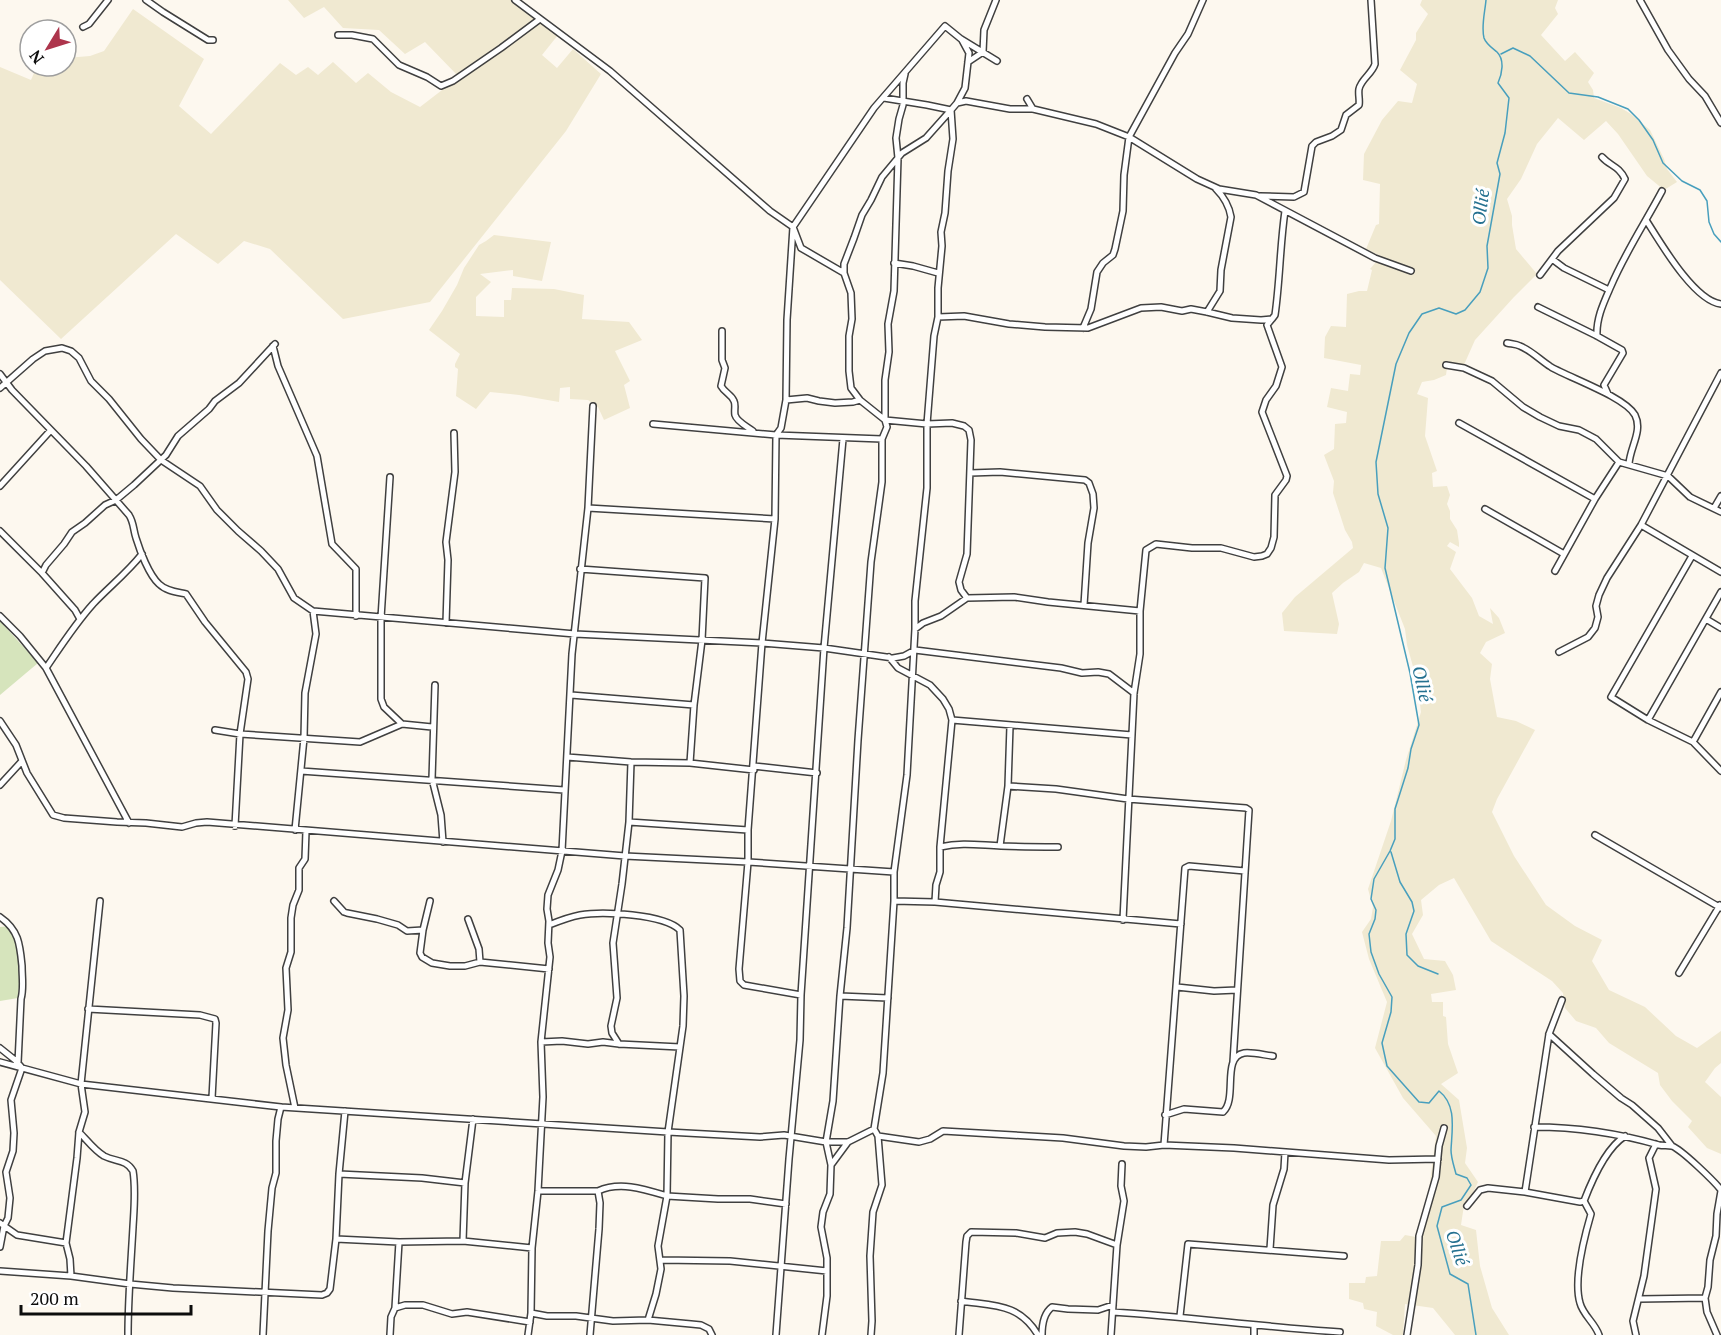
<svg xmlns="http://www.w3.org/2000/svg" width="1721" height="1335" viewBox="0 0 1721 1335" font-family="'PT Serif',serif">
<rect width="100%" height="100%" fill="#fdf8ef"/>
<path fill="#f0e9d1" d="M 288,0 L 511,0 L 558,35 L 542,55 L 557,68 L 573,49 L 601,74 L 566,131 L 430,302 L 343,319 L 270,249 L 244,241 L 218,264 L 176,234 L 61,339 L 0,280 L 0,67 L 31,80 L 37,66 L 66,66 L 66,58 L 90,56 L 104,51 L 133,9 L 204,59 L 179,106 L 211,134 L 280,63 L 296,75 L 308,67 L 318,75 L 333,62 L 356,83 L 368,73 L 391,92 L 420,107 L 459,77 L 425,42 L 405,54 L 379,30 L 343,28 L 324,7 L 304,18 Z
M 1422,0 L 1558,0 L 1555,8 L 1558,14 L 1541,35 L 1565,61 L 1575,52 L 1594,73 L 1588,82 L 1593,90 L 1594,98 L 1621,108 L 1631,114 L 1650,130 L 1664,159 L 1667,169 L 1677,182 L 1664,190 L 1647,176 L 1618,134 L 1606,121 L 1584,140 L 1558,118 L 1537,144 L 1521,179 L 1507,199 L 1512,216 L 1512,225 L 1516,249 L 1537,274 L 1514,297 L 1475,340 L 1463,367 L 1448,361 L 1446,375 L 1434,380 L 1422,382 L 1417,394 L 1428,398 L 1425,436 L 1437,471 L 1432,473 L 1433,487 L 1447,486 L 1450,495 L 1447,504 L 1450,511 L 1450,519 L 1457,530 L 1459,543 L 1459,547 L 1450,542 L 1447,546 L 1456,552 L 1450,569 L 1472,598 L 1479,616 L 1493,624 L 1490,608 L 1499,618 L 1505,633 L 1486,642 L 1480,653 L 1492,664 L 1490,679 L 1497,717 L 1516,721 L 1535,730 L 1497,799 L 1492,812 L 1514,856 L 1546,905 L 1575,926 L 1602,940 L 1592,961 L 1609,990 L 1645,1007 L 1676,1036 L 1697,1048 L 1721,1031 L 1721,1063 L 1715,1068 L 1705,1082 L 1721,1097 L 1721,1154 L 1707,1148 L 1688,1127 L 1692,1121 L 1672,1101 L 1660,1085 L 1658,1073 L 1609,1043 L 1596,1028 L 1576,1021 L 1565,1008 L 1563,993 L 1552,981 L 1491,941 L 1454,878 L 1439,885 L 1421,900 L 1423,915 L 1412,934 L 1424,959 L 1445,961 L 1453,975 L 1456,990 L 1431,994 L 1432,1002 L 1443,1002 L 1443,1016 L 1446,1017 L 1448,1044 L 1458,1073 L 1441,1084 L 1459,1100 L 1467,1148 L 1465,1163 L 1478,1182 L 1471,1197 L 1464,1205 L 1461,1225 L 1476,1230 L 1480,1266 L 1492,1308 L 1509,1335 L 1455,1335 L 1433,1308 L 1405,1304 L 1403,1335 L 1393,1335 L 1376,1326 L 1377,1312 L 1364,1309 L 1363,1303 L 1349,1299 L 1349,1283 L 1365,1283 L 1366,1277 L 1377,1276 L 1381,1241 L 1400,1241 L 1405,1235 L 1416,1237 L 1428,1197 L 1436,1136 L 1403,1098 L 1375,1048 L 1387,1002 L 1369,959 L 1362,932 L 1371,919 L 1373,907 L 1368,889 L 1391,821 L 1406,760 L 1421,712 L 1417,681 L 1407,645 L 1405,629 L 1381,568 L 1364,563 L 1359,572 L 1343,583 L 1332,593 L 1339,624 L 1337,634 L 1284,631 L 1282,613 L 1295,597 L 1353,548 L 1352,542 L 1345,530 L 1333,493 L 1334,481 L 1324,455 L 1334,449 L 1335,424 L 1346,423 L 1347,412 L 1327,407 L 1331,388 L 1348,391 L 1350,374 L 1360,375 L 1361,365 L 1324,358 L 1325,337 L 1331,326 L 1346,327 L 1347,294 L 1359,291 L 1367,291 L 1372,270 L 1370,269 L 1381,256 L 1366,249 L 1376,225 L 1379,224 L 1380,184 L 1363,180 L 1364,154 L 1382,120 L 1398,101 L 1412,103 L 1417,84 L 1400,70 L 1416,40 L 1416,33 L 1428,14 L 1420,5 Z
M 494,235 L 551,242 L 542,281 L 513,276 L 513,270 L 480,274 L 491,282 L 476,297 L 476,316 L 504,317 L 504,300 L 511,300 L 512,288 L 554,289 L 584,295 L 582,319 L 629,322 L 642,340 L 615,351 L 630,381 L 624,385 L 630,408 L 604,420 L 598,407 L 588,400 L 570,399 L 570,387 L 560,388 L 559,402 L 519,395 L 490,392 L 476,409 L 456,396 L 458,369 L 455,367 L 455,364 L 460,354 L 429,330 L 442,311 L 457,285 L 464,268 L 479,245 L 486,241 Z"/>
<path fill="#d6e4bc" d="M 0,621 L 38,663 L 0,695 Z
M 10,926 L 21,963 L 18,998 L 0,1001 L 0,927 Z"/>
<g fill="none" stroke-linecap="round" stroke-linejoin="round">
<path stroke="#489fbd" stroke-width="1.5" d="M 1501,54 L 1513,48 L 1530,56 L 1569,93 L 1598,97 L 1628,109 L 1639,120 L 1653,140 L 1663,163 L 1682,181 L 1700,190 L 1707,201 L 1709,222 L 1714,234 L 1721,242
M 1391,852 L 1400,882 L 1412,902 L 1414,911 L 1406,934 L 1407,955 L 1418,966 L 1438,974
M 1476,1335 L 1468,1284 L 1450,1274 L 1437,1226 L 1442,1207 L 1461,1200 L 1471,1185 L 1467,1178 L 1456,1174 C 1454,1166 1451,1158 1451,1150 C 1452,1129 1457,1105 1439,1091 L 1429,1103 L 1419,1102 L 1387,1066 L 1382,1043 L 1391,1012 L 1392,997 L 1379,974 L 1371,952 L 1369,934 L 1375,919 L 1376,910 L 1371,899 L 1374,879 L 1390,851 L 1395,839 L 1395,809 L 1408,768 L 1411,749 L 1419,725 L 1410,673 L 1385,568 L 1388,528 L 1378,494 L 1376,462 L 1396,364 L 1409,333 L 1422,314 L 1439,308 L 1456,314 L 1465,310 L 1480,292 L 1488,268 L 1487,246 L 1500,174 L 1497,163 L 1505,133 L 1509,98 L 1498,83 C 1502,74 1505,60 1497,52 C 1492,48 1486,44 1484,38 C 1481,26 1485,12 1486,0"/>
<g stroke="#404040" stroke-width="8">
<path id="street" d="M 146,0 L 163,12 L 208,40 L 213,40
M 515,0 L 610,71 L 770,211 L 793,227 L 801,248 L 844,273
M 1640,0 L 1668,50 L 1689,79 L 1705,96 L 1721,123
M 83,27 L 89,24 L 108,0
M 338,35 L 352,35 L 373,39 L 399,65 L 427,77 L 441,86 L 453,81 L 501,48 L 540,19
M 968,62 L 983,52 L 984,30 L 996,0
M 884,98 L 927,105 L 951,110 L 957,103 L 966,101 L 1010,109 L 1033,109 L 1096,124 L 1129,137 L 1197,179 L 1219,189 L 1256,195 L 1375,258 L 1411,271
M 1027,99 L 1033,109
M 957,103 L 965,88 L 969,53 L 962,40
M 951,110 L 926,138 L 902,153 L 882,177 L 871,200 L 862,215 L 854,238 L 844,264 L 844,273 L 851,293 L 852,319 L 849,336 L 849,371 L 851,388 L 860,400 L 885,420 L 927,424 L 952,423 L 964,426 L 969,430 L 971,440 L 967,554 L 959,582 L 961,590 L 967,598
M 1260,196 L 1294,197 L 1304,192 L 1312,146 L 1316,142 L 1332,136 L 1341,130 L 1346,115 L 1359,105 C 1360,100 1358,94 1359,89 C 1361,79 1372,74 1375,64 L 1371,0
M 1646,220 C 1660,242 1694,301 1721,304
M 1552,259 L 1564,268 L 1609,290
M 894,263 L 913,266 L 938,273
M 1540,275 L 1558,251 L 1614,198 L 1625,179 C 1619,166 1610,166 1602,157
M 1538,307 L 1597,336 L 1622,350 L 1623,353 L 1604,385 L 1608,394
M 1207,312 L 1220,291 L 1221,270 L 1231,217 C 1229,205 1224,197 1216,189
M 938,317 L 964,316 L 1009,324 L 1045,327 L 1088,328 L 1141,308 L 1161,307 L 1182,311 L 1191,309 L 1207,312 L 1232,318 L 1261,320 L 1272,319 L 1275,315 C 1280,280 1280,245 1285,211
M 1083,328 L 1091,309 L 1097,272 L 1103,263 L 1113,255 L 1115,249 L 1123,211 L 1124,175 L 1129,137 L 1175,53 L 1188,34 L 1203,0
M 722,331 L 722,360 L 725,368 L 721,386 C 725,393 731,394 734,401 C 736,405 734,410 735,415 C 737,422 748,427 753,431
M 1597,336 C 1596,318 1604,302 1611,286 C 1625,253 1645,223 1662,191
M 1507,343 C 1511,344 1516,344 1520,346 C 1532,351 1540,360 1551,367 C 1570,378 1625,397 1635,415 C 1643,431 1630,447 1629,464
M 273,346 L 278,366 L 317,456 L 332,544 L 356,569 L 356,616
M 1446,365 L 1464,368 L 1492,381 L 1523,407 L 1540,417 L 1559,426 L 1579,430 L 1596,439 L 1619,462 L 1668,476 L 1690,497 L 1721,512
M 0,374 L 12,390 L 86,466 L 129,515 C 134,523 133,529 136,538 C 140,551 149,575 159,584 C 166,591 177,592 186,594 L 205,622 L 246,672 L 248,679 L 240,734 L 235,826
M 0,388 L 33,359 L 45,351 L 62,348 L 71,351 L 79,358 L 91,381 L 109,399 L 141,439 L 161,460 L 200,486 L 217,510 L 238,531 L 261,551 L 278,569 L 294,598 L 313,611 L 575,634 L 762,643 L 824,648 L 893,658 L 904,656 L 915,650 L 1061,668 L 1082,673 L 1098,672 L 1109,674 L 1134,693
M 786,400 L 807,398 L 819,401 L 835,403 L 853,402 L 860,400
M 1459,423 L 1595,499
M 653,424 L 776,435 L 882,439
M 970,473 L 1000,472 L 1085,480 L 1089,483 L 1093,494 L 1094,508 L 1088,543 L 1084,605
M 390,477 L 381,618 L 381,699 L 384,707 L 402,724 L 432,727
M 0,486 L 50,431
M 588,508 L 775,519
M 1714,508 L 1721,496
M 1485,509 L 1564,554
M 1641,525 L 1721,572
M 0,531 L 42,573
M 1692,556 L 1611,697 L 1648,720 L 1693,742 L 1721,771
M 580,569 L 705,578 L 702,640 L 694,705 L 690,763
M 1555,571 L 1595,499 L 1619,462
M 1140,611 L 1048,602 L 1014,597 L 967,598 L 941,616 L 923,623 L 915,629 L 907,775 L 894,872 L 894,901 L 883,1073 L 874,1129 L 878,1136 L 919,1142 L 930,1139 L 943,1131 L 1063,1138 L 1124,1146 L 1146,1147 L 1164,1145 L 1234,1148 L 1389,1160 L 1438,1159
M 0,616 L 20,636 L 46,668 L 129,823
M 80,619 L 75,610 L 42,573 L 46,565 L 64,544 L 72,532 L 85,523 L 105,505 L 116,500 L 134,485 L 166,455 L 178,436 L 209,409 L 215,401 L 239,383 L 275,344
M 1706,619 L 1721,628
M 446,623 L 448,560 L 446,542 L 455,472 L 454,433
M 915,629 L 915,601 L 927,488 L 927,424 L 934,336 L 938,317 L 938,288 L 942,246 L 941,232 L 945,213 L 948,171 L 953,139 L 951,110
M 1559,652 L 1588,637 L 1595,628 L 1598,617 L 1596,606 L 1599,595 L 1607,578 L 1641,525 L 1721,373
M 889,657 L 898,668 L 930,685 L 943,699 L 949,709 L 952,720 L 940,847
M 46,668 C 61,646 75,624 93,604 C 109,587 127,573 142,554
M 435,685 L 432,779 L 441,815 L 443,842
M 571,695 L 694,705
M 952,720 L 1132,735
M 1648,720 L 1721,592
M 0,721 L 16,745 L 27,773 L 53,815 L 64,818 L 117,822 L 146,823 L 182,827 L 196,823 L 207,822 L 625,856 L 748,862 L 894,872
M 1010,726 L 1008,786 L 1056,789 L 1128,799 L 1246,808 L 1249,810 L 1233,1062
M 215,730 L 240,734 L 360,742 L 402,724
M 1693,742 L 1721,692
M 567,757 L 631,762 L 690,763 L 754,770
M 754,766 L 817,773
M 301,771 L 564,790
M 0,785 L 22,761
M 629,822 L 748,830
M 295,830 L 304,738 L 305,693 L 316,634 L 313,611
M 1595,835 L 1721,908
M 1000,846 L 1008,786
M 334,901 L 344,912 L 347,913 L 377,919 L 398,925 L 407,931 L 423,930
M 430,901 L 423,930 L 420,953 L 422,957 L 432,963 L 450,966 L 465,966 L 480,962
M 894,901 L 935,902 L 1181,924
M 935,902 L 936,885 L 940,872 L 940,847 C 963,842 977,845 1001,846 C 1020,847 1039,847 1058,847
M 0,917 C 19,930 20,945 22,966 C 22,978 24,988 21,999 L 18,1063
M 468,919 L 479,949 L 480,962 L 549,969
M 1123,920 L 1134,693 L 1140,654 L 1140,611 L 1146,550 L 1156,544 L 1192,548 L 1221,548 L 1254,557 L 1262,556 L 1267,554 L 1271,548 L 1274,537 L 1275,495 L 1286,480 L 1287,476 L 1262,412 L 1266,400 L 1276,386 L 1282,367 L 1267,325 L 1272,319
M 549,925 C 559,921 569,917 580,915 C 602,911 664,914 680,930 L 684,996 L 683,1026 L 668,1132 L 667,1196 C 644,1189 620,1181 598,1191
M 1679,973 L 1720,905
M 1177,987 L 1214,991 L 1237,990
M 801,995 L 744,985 L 740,981 L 739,969 L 748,862 L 748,830 L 762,643 L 775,519 L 776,435 L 781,428 L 786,400 L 787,320 L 793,227 L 874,108 L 945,26 L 961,39 L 997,61
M 840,996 L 888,998
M 88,1009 L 200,1015 L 215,1019 L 216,1023 L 212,1098
M 1549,1034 L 1593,1074 L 1621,1098 L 1632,1105 L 1658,1128 L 1672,1146
M 541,1042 L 562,1041 L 588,1044 L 603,1042 L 619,1044 L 680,1047
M 619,1044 L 612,1033 L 611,1026 L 617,998 L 613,943 L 622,884 L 629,822 L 631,762
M 0,1048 L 15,1060 L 22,1068 L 11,1100 L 14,1133 L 13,1151 L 6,1172 L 10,1198 L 8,1218 L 4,1226 L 0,1247
M 0,1062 L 81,1084 L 281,1107 L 668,1132 L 760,1137 L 784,1135 L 826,1142 L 848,1142 L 874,1129
M 295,1108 L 286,1065 L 283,1038 L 288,1010 L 286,968 L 291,952 L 291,918 L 293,905 L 299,890 L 299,868 L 305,859 L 306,831
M 1165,1115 L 1184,1109 L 1223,1112 C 1238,1099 1221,1057 1244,1053 C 1253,1052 1264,1055 1273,1056
M 1534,1127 C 1578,1127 1617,1133 1659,1145 C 1663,1146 1668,1145 1672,1146 C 1682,1150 1714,1181 1721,1190
M 79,1132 C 87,1140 94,1150 104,1156 C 116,1162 126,1159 133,1171 C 136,1189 134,1209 133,1227 C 131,1263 128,1299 128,1335
M 1164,1145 L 1185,868 L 1189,866 L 1245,871
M 831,1165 L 826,1142 L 833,1101 L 840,996 L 847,928 L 858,740 L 871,562 L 882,482 L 882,439 L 887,427 L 885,420 L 885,380 L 889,352 L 888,324 L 894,291 L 898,158 L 896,138 L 899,119 L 903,105 L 903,83 L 905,74
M 339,1174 L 422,1178 L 465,1183
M 538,1191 L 598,1191 L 600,1203 L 599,1229 L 590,1335
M 1525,1192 L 1549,1034 L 1562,1000
M 1467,1206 L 1480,1190 L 1488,1188 L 1525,1192 L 1580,1202 L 1584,1201
M 0,1223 L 17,1235 L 66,1243
M 336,1239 L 399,1242 L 463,1241 L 532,1248
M 463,1241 L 465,1183 L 473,1119
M 1270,1249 L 1273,1205 L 1284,1169 L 1285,1152
M 661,1260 L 730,1261 L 827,1271
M 0,1271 L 71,1276 L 130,1284 L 173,1288 L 322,1295 L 327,1293 L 330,1289 L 336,1239 L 339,1174 L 345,1111
M 71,1276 L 70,1259 L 66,1243 L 77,1158 L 79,1132 L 85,1112 L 81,1084 L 100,901
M 1639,1299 L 1705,1298
M 961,1301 C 994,1306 1019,1303 1038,1335
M 395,1308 L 399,1242
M 1113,1312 C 1189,1317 1264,1327 1340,1332
M 531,1313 L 547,1316 L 576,1316 L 613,1321 L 648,1320 L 691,1324 L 701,1325 L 709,1329 L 712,1335
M 1180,1316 L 1188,1244 L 1344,1256
M 648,1320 L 656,1294 L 661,1269 L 658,1246 L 667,1196 L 718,1199 L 750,1199 L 786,1204
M 263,1335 L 268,1231 L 272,1188 L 276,1173 L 276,1141 L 278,1119 L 281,1107
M 390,1335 L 391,1317 L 395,1308 L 405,1305 L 423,1305 L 452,1314 L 467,1312 L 530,1322
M 528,1335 L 531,1313 L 532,1248 L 538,1191 L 543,1097 L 541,1042 L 550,957 L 548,943 L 549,921 L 547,909 L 548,895 L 558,870 L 562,851 L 572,654 L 588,508 L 593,406
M 776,1335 L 789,1159 L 800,1040 L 801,995 L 824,648 L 843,439
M 822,1335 L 827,1296 L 827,1258 L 821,1227 L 823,1212 L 830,1194 L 831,1165 L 848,1142
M 871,1335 L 872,1321 L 870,1256 L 873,1212 L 882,1185 L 878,1136
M 959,1335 L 966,1242 L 967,1236 L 971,1232 L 1016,1233 L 1045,1238 L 1057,1233 L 1075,1232 L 1087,1234 L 1117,1245
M 1042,1335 C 1042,1325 1044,1313 1052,1307 L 1068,1309 L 1098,1310 L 1113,1305
M 1111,1335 L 1117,1245 L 1124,1201 L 1121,1186 L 1122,1164
M 1254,1335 L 1254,1326
M 1407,1335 L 1418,1265 L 1419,1236 L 1436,1177 L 1439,1146 L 1444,1128
M 1599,1335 C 1595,1323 1583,1315 1580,1303 C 1573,1279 1584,1238 1591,1214 L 1584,1201 C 1592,1180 1606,1148 1625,1136
M 1636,1335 L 1633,1321 L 1644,1276 L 1656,1189 L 1649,1158 L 1656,1144
M 1717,1335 L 1707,1312 L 1705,1298 L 1708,1287 L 1710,1260 L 1716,1236 L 1717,1214 L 1721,1191"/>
</g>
<use href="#street" stroke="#fff" stroke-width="5"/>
</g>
<g text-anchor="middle" stroke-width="6" stroke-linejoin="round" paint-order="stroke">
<g font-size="18" font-style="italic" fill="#257190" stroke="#fff">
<text transform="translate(1481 207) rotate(-82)" y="6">Ollié</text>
<text transform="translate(1422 684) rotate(78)" y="6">Ollié</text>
<text transform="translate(1457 1248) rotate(71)" y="6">Ollié</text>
</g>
</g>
<g transform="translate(48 48) rotate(232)"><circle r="28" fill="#ffffff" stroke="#9e9e9e" stroke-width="1.5"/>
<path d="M0-4.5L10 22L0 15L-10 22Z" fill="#ad354c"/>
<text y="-9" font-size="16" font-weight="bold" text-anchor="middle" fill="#0d0d0d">N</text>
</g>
<path d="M21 1305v9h170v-9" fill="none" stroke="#0d0d0d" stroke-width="3"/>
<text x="30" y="1305" font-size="18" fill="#0d0d0d" stroke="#ffffff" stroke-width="4.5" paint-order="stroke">200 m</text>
</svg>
